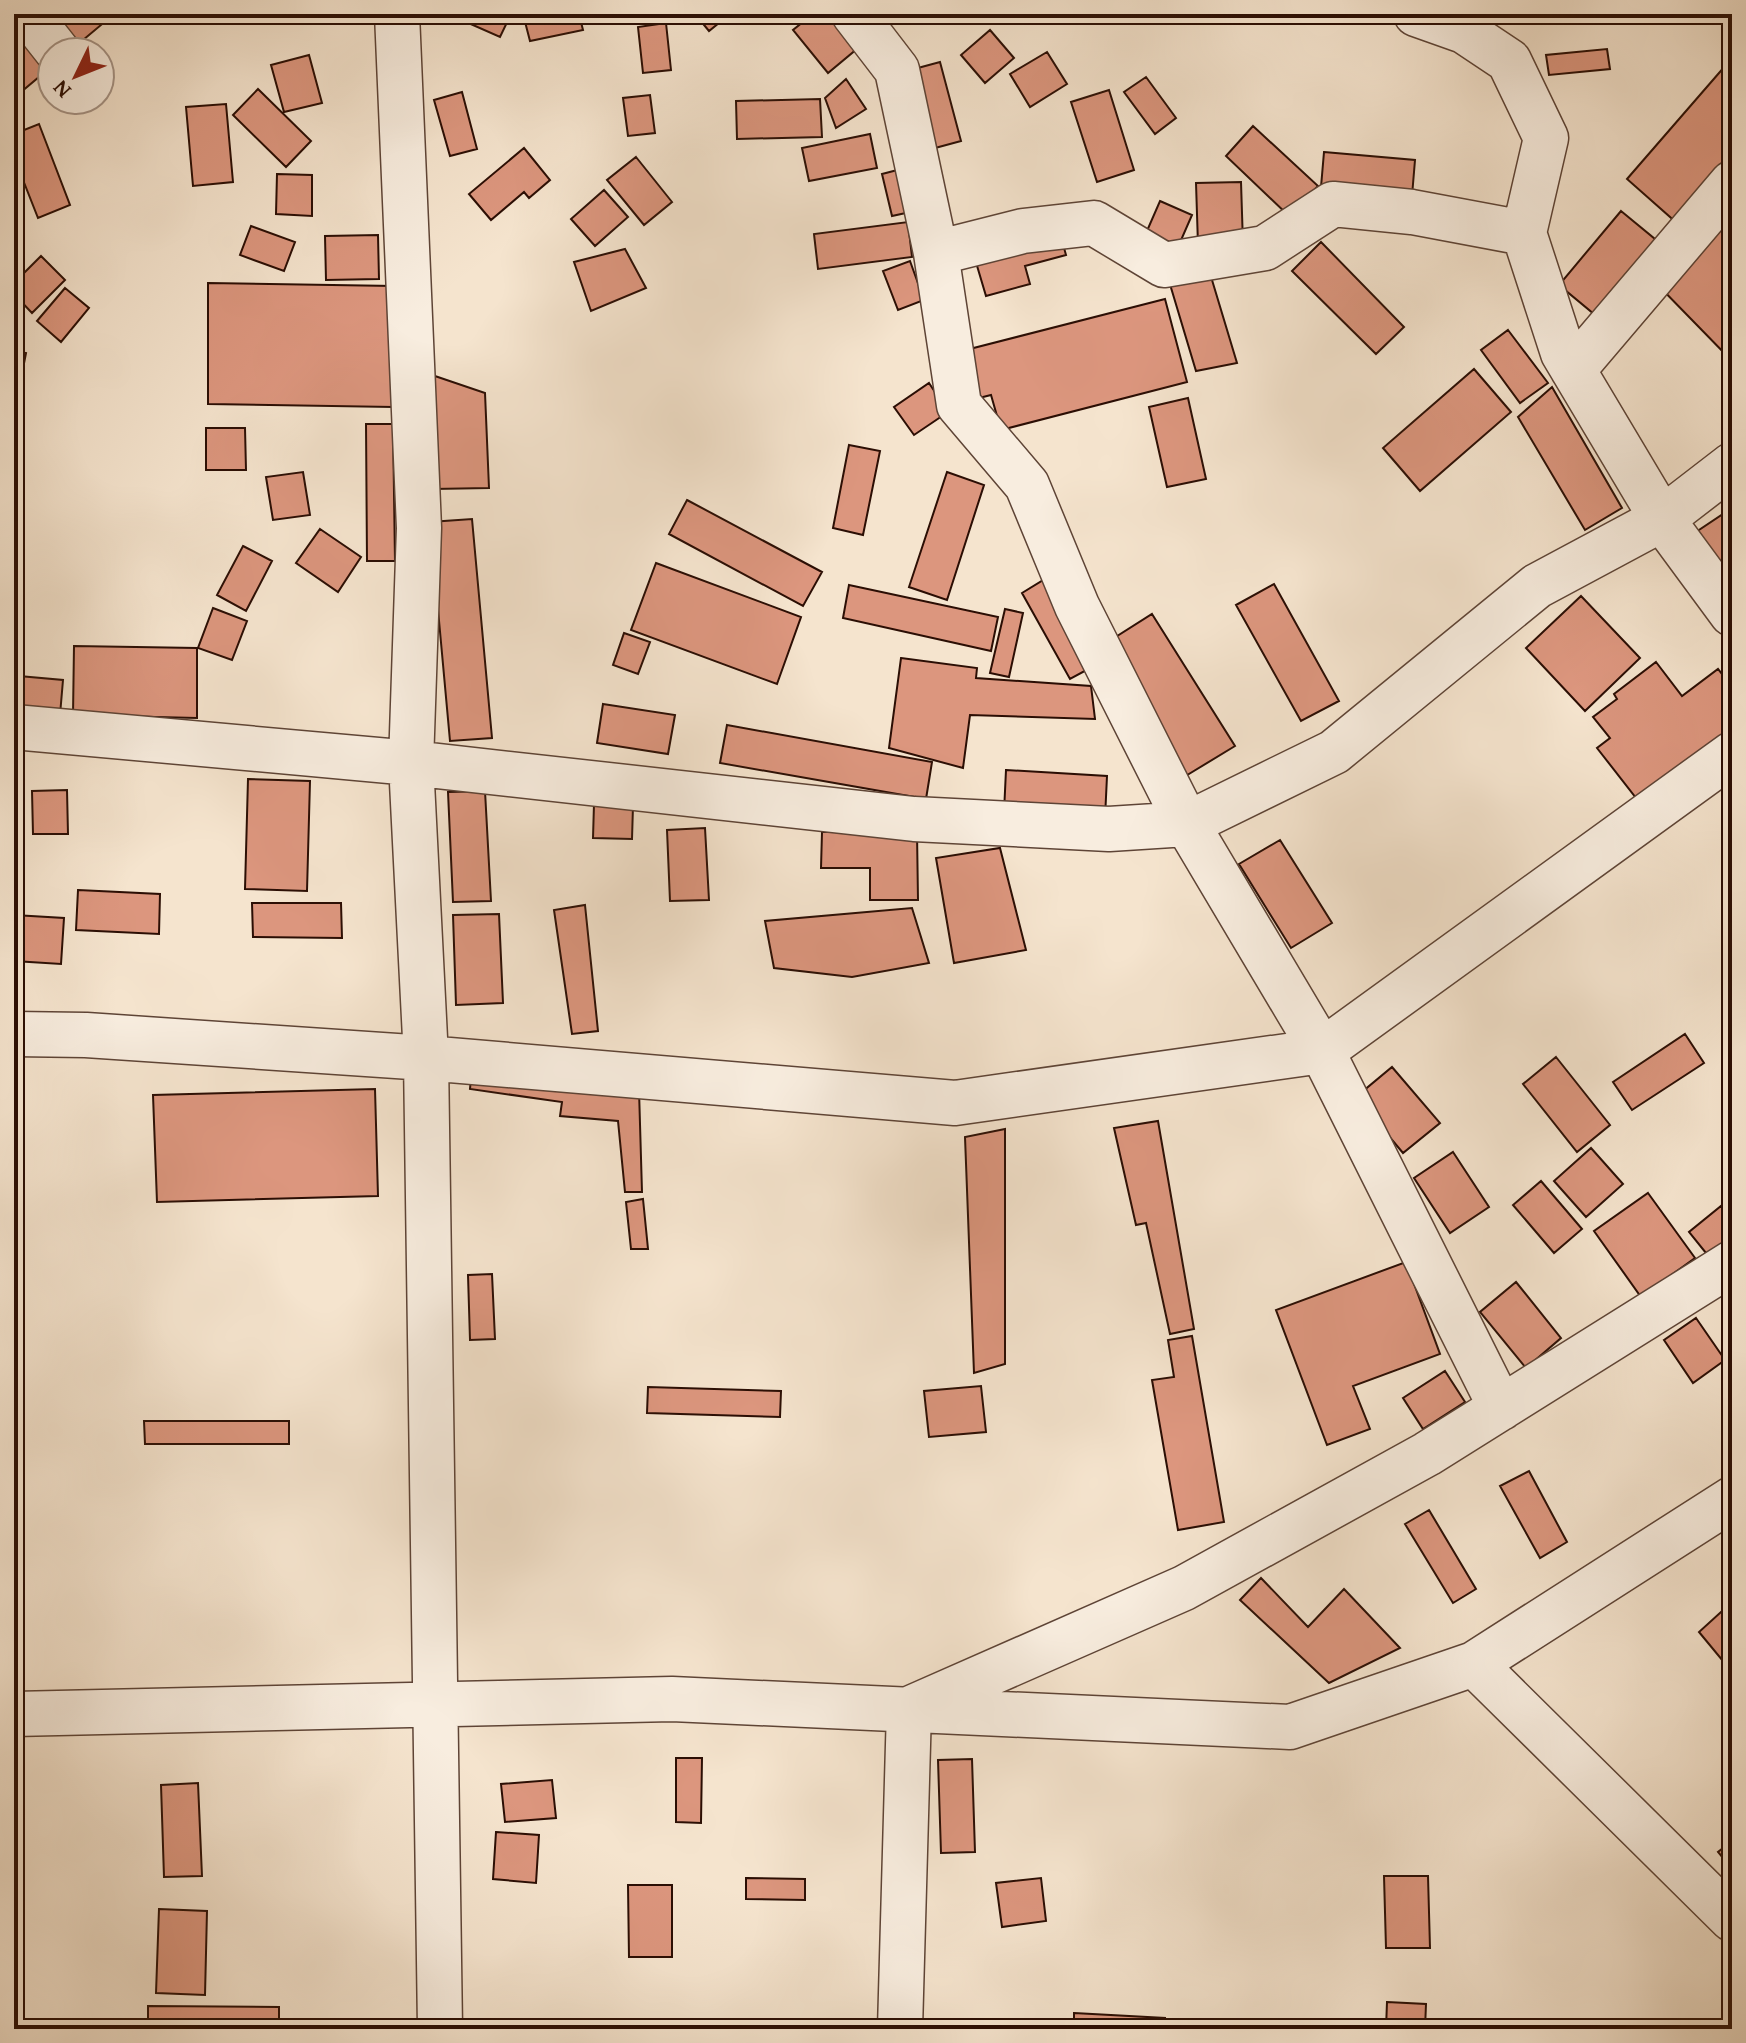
<svg xmlns="http://www.w3.org/2000/svg" width="1746" height="2043" viewBox="0 0 1746 2043" font-family="'Gentium Book Plus',serif">
<rect width="100%" height="100%" fill="#f5e4ce"/>
<filter id="stains"><feTurbulence type="fractalNoise" baseFrequency=".0025" numOctaves="4"/><feColorMatrix values="0 0 0 0 .2 0 0 0 0 .09 0 0 0 0 .02 0 0 0 .5 -.17"/></filter>
<radialGradient id="worn" r=".72"><stop offset=".6" stop-color="#630" stop-opacity="0"/><stop offset="1" stop-color="#630" stop-opacity=".3"/></radialGradient>
<path fill="#dc967e" stroke="#2b0e04" stroke-width="2" d="M 41,14 L 91,14 L 101,25 L 71,50 Z
M 448,14 L 511,14 L 500,37 Z
M 523,14 L 579,14 L 583,30 L 530,41 Z
M 695,14 L 730,14 L 709,31 Z
M 813,14 L 830,14 L 858,48 L 828,73 L 793,30 Z
M 864,14 L 902,14 L 903,16 L 877,33 Z
M 14,19 L 52,66 L 21,92 L 14,83 Z
M 666,23 L 671,70 L 643,73 L 638,27 Z
M 990,30 L 1014,58 L 985,83 L 961,55 Z
M 1607,49 L 1610,69 L 1549,75 L 1546,55 Z
M 1047,52 L 1067,84 L 1030,107 L 1010,74 Z
M 309,55 L 322,103 L 284,112 L 271,65 Z
M 1732,58 L 1732,162 L 1678,224 L 1627,179 Z
M 940,62 L 961,141 L 924,151 L 903,72 Z
M 1146,77 L 1176,118 L 1155,134 L 1124,92 Z
M 846,79 L 866,109 L 836,128 L 825,98 Z
M 258,89 L 311,141 L 286,167 L 233,115 Z
M 1109,90 L 1134,170 L 1097,182 L 1071,102 Z
M 462,92 L 477,149 L 450,156 L 434,100 Z
M 650,95 L 655,133 L 628,136 L 623,98 Z
M 820,99 L 822,137 L 737,139 L 736,101 Z
M 226,104 L 233,182 L 193,186 L 186,107 Z
M 39,124 L 70,205 L 38,218 L 14,157 L 14,134 Z
M 1253,126 L 1318,186 L 1290,217 L 1226,156 Z
M 870,134 L 877,168 L 809,181 L 802,148 Z
M 524,148 L 550,180 L 529,198 L 524,192 L 491,220 L 469,194 Z
M 1324,152 L 1415,160 L 1412,196 L 1321,187 Z
M 636,157 L 672,202 L 644,225 L 607,180 Z
M 905,168 L 915,211 L 892,216 L 882,174 Z
M 277,174 L 312,175 L 312,216 L 276,214 Z
M 1241,182 L 1243,244 L 1198,245 L 1196,183 Z
M 604,190 L 628,217 L 595,246 L 571,219 Z
M 1732,200 L 1732,361 L 1652,279 Z
M 1160,201 L 1192,215 L 1175,254 L 1143,240 Z
M 1621,211 L 1661,244 L 1600,319 L 1559,285 Z
M 908,222 L 912,257 L 818,269 L 814,234 Z
M 251,226 L 295,242 L 284,271 L 240,255 Z
M 378,235 L 379,279 L 326,280 L 325,236 Z
M 1061,237 L 1066,255 L 1025,266 L 1030,284 L 986,296 L 975,259 Z
M 1321,242 L 1404,327 L 1376,354 L 1292,271 Z
M 625,249 L 646,288 L 591,311 L 574,262 Z
M 41,256 L 65,280 L 32,313 L 14,294 L 14,283 Z
M 910,261 L 924,300 L 898,310 L 883,271 Z
M 1209,270 L 1237,363 L 1196,371 L 1169,281 Z
M 208,283 L 394,286 L 393,407 L 208,404 Z
M 65,288 L 89,308 L 61,342 L 37,321 Z
M 1165,299 L 1187,382 L 1001,430 L 991,395 L 967,401 L 954,353 Z
M 1508,330 L 1548,383 L 1520,403 L 1481,350 Z
M 14,351 L 26,353 L 14,415 Z
M 1474,369 L 1511,412 L 1420,491 L 1383,448 Z
M 429,374 L 485,393 L 489,488 L 433,489 Z
M 929,383 L 948,412 L 914,435 L 894,407 Z
M 1552,387 L 1622,508 L 1585,530 L 1518,417 Z
M 1188,398 L 1206,479 L 1167,487 L 1149,407 Z
M 366,424 L 393,424 L 395,561 L 367,561 Z
M 206,428 L 245,428 L 246,470 L 206,470 Z
M 849,445 L 880,451 L 863,535 L 833,528 Z
M 303,472 L 310,515 L 273,520 L 266,477 Z
M 947,472 L 984,485 L 947,600 L 909,587 Z
M 687,500 L 822,572 L 803,606 L 669,534 Z
M 1729,510 L 1732,515 L 1732,592 L 1693,534 Z
M 472,519 L 492,738 L 450,741 L 430,522 Z
M 320,529 L 361,557 L 338,592 L 296,563 Z
M 243,546 L 272,561 L 246,611 L 217,595 Z
M 656,563 L 801,617 L 777,684 L 631,630 Z
M 1045,579 L 1094,666 L 1070,679 L 1022,593 Z
M 1274,584 L 1339,701 L 1301,721 L 1236,605 Z
M 849,585 L 998,617 L 991,651 L 843,618 Z
M 1581,596 L 1640,658 L 1585,711 L 1526,648 Z
M 213,608 L 247,621 L 232,660 L 198,648 Z
M 1005,609 L 1023,613 L 1009,677 L 990,673 Z
M 1152,614 L 1235,746 L 1184,777 L 1103,645 Z
M 624,633 L 650,642 L 638,674 L 613,665 Z
M 74,646 L 197,648 L 197,718 L 73,715 Z
M 901,658 L 977,668 L 976,678 L 1091,686 L 1095,719 L 970,715 L 963,768 L 889,748 Z
M 1656,662 L 1682,696 L 1718,669 L 1732,687 L 1732,733 L 1640,803 L 1597,748 L 1610,738 L 1593,717 L 1617,699 L 1614,694 Z
M 19,676 L 63,680 L 60,715 L 15,711 Z
M 603,704 L 675,715 L 668,754 L 597,743 Z
M 727,725 L 932,762 L 926,799 L 720,763 Z
M 1006,770 L 1107,776 L 1105,818 L 1004,812 Z
M 248,779 L 310,781 L 307,891 L 245,889 Z
M 67,790 L 68,834 L 33,834 L 32,791 Z
M 485,791 L 491,901 L 453,902 L 448,792 Z
M 594,804 L 633,806 L 632,839 L 593,838 Z
M 705,828 L 709,900 L 670,901 L 667,830 Z
M 822,832 L 917,832 L 918,900 L 870,900 L 870,868 L 821,868 Z
M 1280,840 L 1332,923 L 1291,948 L 1239,864 Z
M 1000,848 L 1026,950 L 954,963 L 936,858 Z
M 78,890 L 160,894 L 159,934 L 76,930 Z
M 252,903 L 341,903 L 342,938 L 253,937 Z
M 585,905 L 598,1031 L 572,1034 L 554,910 Z
M 912,908 L 929,963 L 852,977 L 774,968 L 765,921 Z
M 499,914 L 503,1003 L 456,1005 L 453,915 Z
M 14,915 L 64,918 L 61,964 L 14,961 Z
M 1685,1034 L 1704,1063 L 1632,1110 L 1613,1082 Z
M 1556,1057 L 1610,1125 L 1577,1152 L 1523,1084 Z
M 472,1067 L 639,1090 L 642,1192 L 625,1192 L 618,1121 L 560,1116 L 562,1102 L 470,1089 Z
M 1392,1067 L 1440,1123 L 1403,1153 L 1356,1097 Z
M 375,1089 L 378,1196 L 157,1202 L 153,1095 Z
M 1158,1121 L 1194,1329 L 1170,1334 L 1146,1223 L 1136,1225 L 1114,1128 Z
M 1005,1129 L 1005,1364 L 974,1373 L 965,1137 Z
M 1591,1148 L 1623,1184 L 1586,1217 L 1554,1181 Z
M 1453,1152 L 1489,1207 L 1450,1233 L 1414,1178 Z
M 1541,1181 L 1582,1229 L 1554,1253 L 1513,1205 Z
M 1648,1193 L 1695,1258 L 1641,1297 L 1594,1231 Z
M 643,1199 L 648,1249 L 631,1249 L 626,1202 Z
M 1721,1206 L 1732,1220 L 1732,1240 L 1710,1258 L 1689,1232 Z
M 1406,1262 L 1440,1354 L 1353,1386 L 1370,1429 L 1327,1445 L 1276,1310 Z
M 492,1274 L 495,1339 L 470,1340 L 468,1275 Z
M 1516,1282 L 1561,1338 L 1526,1368 L 1480,1312 Z
M 1696,1318 L 1725,1360 L 1693,1383 L 1664,1340 Z
M 1192,1336 L 1224,1522 L 1178,1530 L 1152,1380 L 1174,1377 L 1168,1340 Z
M 1445,1371 L 1465,1402 L 1423,1429 L 1403,1398 Z
M 981,1386 L 986,1432 L 929,1437 L 924,1391 Z
M 648,1387 L 781,1391 L 780,1417 L 647,1413 Z
M 144,1421 L 289,1421 L 289,1444 L 145,1444 Z
M 1529,1471 L 1567,1542 L 1540,1558 L 1500,1486 Z
M 1429,1510 L 1476,1589 L 1453,1603 L 1405,1524 Z
M 1261,1578 L 1308,1627 L 1344,1589 L 1400,1648 L 1329,1683 L 1240,1600 Z
M 1732,1602 L 1732,1672 L 1699,1632 Z
M 676,1758 L 702,1758 L 701,1823 L 676,1822 Z
M 972,1759 L 975,1852 L 941,1853 L 938,1760 Z
M 552,1780 L 556,1818 L 505,1822 L 501,1784 Z
M 198,1783 L 202,1876 L 164,1877 L 161,1785 Z
M 496,1832 L 539,1835 L 536,1883 L 493,1879 Z
M 1732,1841 L 1732,1869 L 1718,1852 Z
M 1384,1876 L 1428,1876 L 1430,1948 L 1386,1948 Z
M 746,1878 L 805,1879 L 805,1900 L 746,1899 Z
M 1041,1878 L 1046,1921 L 1002,1927 L 996,1883 Z
M 628,1885 L 672,1885 L 672,1957 L 629,1957 Z
M 159,1909 L 207,1911 L 205,1995 L 156,1993 Z
M 1387,2002 L 1426,2004 L 1425,2029 L 1386,2029 Z
M 148,2006 L 279,2007 L 279,2029 L 148,2029 Z
M 1074,2013 L 1165,2018 L 1164,2029 L 1074,2029 Z"/>
<g fill="none" stroke-linecap="round" stroke-linejoin="round">
<g stroke="#5e4436" stroke-width="47">
<path id="minor" d="M 28,14 L 58,52
M 397,14 L 419,528 L 411,763 L 426,1058 L 440,2029
M 854,14 L 897,70 L 936,253 L 959,405 L 1027,485 L 1077,606 L 1187,824 L 1322,1051 L 1501,1408
M 1416,14 L 1464,31 L 1509,61 L 1546,138 L 1524,233 L 1563,353 L 1662,519 L 1732,614
M 936,253 L 1023,231 L 1094,223 L 1164,265 L 1265,248 L 1333,204 L 1412,212 L 1524,233
M 1573,370 L 1732,183
M 14,727 L 411,763 L 914,819 L 1109,829 L 1187,824 L 1334,752 L 1537,586 L 1662,519 L 1732,465
M 14,1034 L 86,1035 L 426,1058 L 955,1103 L 1322,1051 L 1732,754
M 1474,1664 L 1732,1919
M 14,1714 L 672,1699 L 1290,1727 L 1474,1664 L 1732,1499
M 900,2029 L 909,1709 L 1184,1588 L 1427,1454 L 1732,1263"/>
</g>
<use href="#minor" stroke="#f8eddf" stroke-width="44"/>
</g>
<rect width="1746" height="2043" fill="none" stroke="#f5e4ce" stroke-width="48"/>
<rect x="16" y="16" width="1714" height="2011" fill="none" stroke="#2b0e04" stroke-width="4"/>
<rect x="24" y="24" width="1698" height="1995" fill="none" stroke="#2b0e04" stroke-width="2"/>
<g transform="translate(76 76) rotate(227)"><circle r="38" fill="#f8eddf" stroke="#a69487" stroke-width="2"/>
<path d="M0-6L14 30L0 20L-14 30Z" fill="#8f2418"/>
<text y="-12" font-size="22" font-weight="bold" text-anchor="middle" fill="#2b0e04">N</text>
</g>
<rect width="100%" height="100%" filter="url(#stains)"/>
<rect width="100%" height="100%" fill="url(#worn)"/>
</svg>
